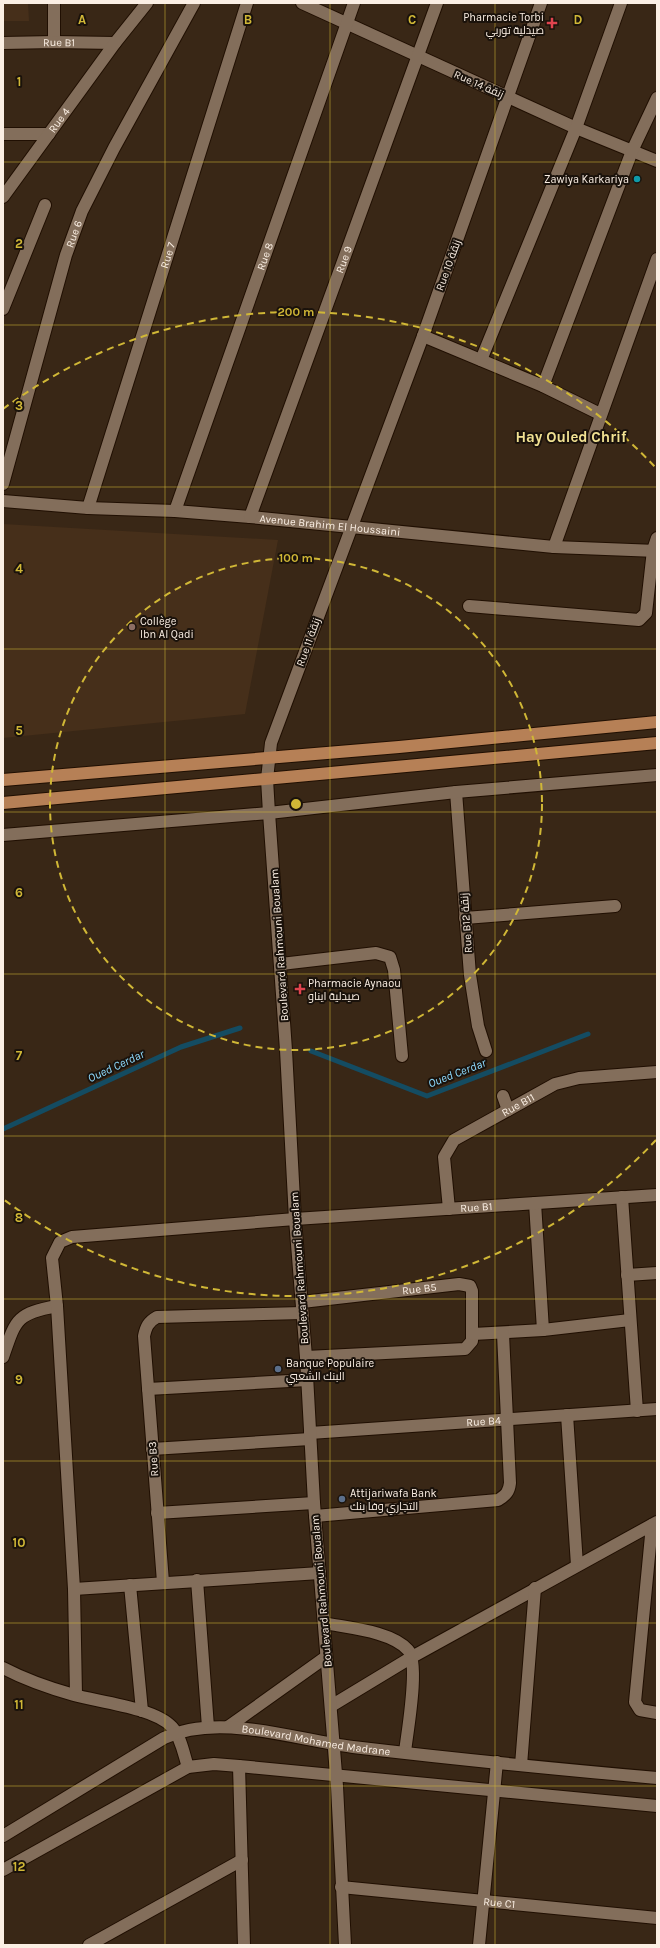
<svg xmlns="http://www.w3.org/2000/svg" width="660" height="1948" viewBox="0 0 660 1948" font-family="Karla,Cairo,sans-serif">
<rect width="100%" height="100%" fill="#392716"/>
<path fill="#462f1a" d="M 3,3 L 28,3 L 29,21 L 3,21 Z
M 3,524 L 278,540 L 245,714 L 3,738 Z"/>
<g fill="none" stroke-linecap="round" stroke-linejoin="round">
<path stroke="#144c62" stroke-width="5" d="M 311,1051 L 427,1096 L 588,1034
M 3,1129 L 181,1047 L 240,1028"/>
<g stroke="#200f02" stroke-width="14">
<g id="minor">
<path d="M 54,3 L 54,42"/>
<path d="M 302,3 L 576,128 L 657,161"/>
<path id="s1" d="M 3,43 L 54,42 L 115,43"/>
<path d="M 3,134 L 49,134"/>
<path id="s2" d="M 3,197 L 115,43 L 147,3"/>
<path d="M 3,309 L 45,205"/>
<path d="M 423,336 L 543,386 L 600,414"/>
<path d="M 481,360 L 576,128 L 621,3"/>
<path d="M 543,386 L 632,151 L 657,98"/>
<path id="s3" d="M 3,484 L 66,255 L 82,211 L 114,148 L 194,3"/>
<path id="s4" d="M 3,501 L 88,508 L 175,511 L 250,517 L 554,547 L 657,551"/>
<path id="s5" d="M 88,508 L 247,3"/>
<path id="s6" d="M 175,511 L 354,3"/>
<path id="s7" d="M 250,517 L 437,3"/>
<path d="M 554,547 L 657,259"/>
<path d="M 469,606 L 639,620 L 646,613 L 653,550 L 657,538"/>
<path d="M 456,792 L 470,975 L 478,1026 L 486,1051"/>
<path d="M 3,835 L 269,813 L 456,792 L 657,775"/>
<path d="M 465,918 L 615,906"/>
<path d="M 281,964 L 376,953 L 390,957 L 394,970 L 402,1056"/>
<path d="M 503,1096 L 508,1110"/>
<path d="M 622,1197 L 637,1411"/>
<path d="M 535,1203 L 543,1330"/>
<path id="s8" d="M 449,1209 L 444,1157 L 454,1140 L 555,1084 L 579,1078 L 657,1072"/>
<path d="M 627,1275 L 657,1273"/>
<path id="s9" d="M 302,1302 L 459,1284 L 470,1286 L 472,1291 L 472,1341 L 465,1349 L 306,1357"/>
<path d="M 473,1334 L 543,1330 L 630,1320"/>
<path d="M 3,1357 C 16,1319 16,1314 57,1306"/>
<path d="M 148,1389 L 307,1380"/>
<path d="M 567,1415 L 577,1565"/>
<path id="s10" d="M 310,1433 L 657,1409"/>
<path d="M 152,1449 L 310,1439"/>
<path d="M 157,1513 L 314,1503"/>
<path d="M 315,1516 L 498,1500 C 506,1495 509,1492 510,1483 L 503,1334"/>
<path d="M 652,1525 L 635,1702 L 640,1710 L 657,1713"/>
<path d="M 197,1580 L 208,1727"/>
<path d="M 163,1582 L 144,1336 C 146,1327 148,1322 157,1317 L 302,1313"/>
<path d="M 130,1585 L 142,1711"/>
<path d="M 74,1589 L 320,1573"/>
<path d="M 324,1623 C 348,1628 391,1631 408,1650 C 420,1663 407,1733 405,1752"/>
<path d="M 3,1668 C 26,1680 49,1688 74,1695 C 100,1702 155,1708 172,1727 C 181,1737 184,1755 188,1767"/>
<path id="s11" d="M 76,1695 L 74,1589 L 57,1306 L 52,1258 L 60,1242 L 72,1237 L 295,1219 L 657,1195"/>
<path d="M 331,1706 L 412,1657 L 657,1522"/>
<path d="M 228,1727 L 326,1657"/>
<path d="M 521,1765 L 535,1588"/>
<path d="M 239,1766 L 244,1945"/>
<path id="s12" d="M 3,1836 L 164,1738 C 220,1712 294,1740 353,1747 C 454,1759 556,1769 657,1778"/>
<path d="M 3,1870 L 188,1767 L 214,1764 L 239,1766 L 657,1806"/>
<path id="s13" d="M 341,1887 L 657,1918"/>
<path d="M 89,1945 L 242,1860"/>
<path d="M 345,1945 L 337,1786 L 314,1503 L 306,1357 L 295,1219 L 286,1050 L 269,813 L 267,779 L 271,743 L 423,336 L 541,3"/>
<path d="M 479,1945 L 497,1762"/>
</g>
</g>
<g stroke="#200f02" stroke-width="14">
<path id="major" d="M 3,780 L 399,747 L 657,722
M 3,803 L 657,743"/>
</g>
<use href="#minor" stroke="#836e5b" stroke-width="12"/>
<use href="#major" stroke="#b68056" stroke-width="12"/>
</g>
<path fill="none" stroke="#d0b736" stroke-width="1" stroke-opacity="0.55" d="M 165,3 L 165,1945M 330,3 L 330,1945M 495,3 L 495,1945M 3,162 L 657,162M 3,325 L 657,325M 3,487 L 657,487M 3,649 L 657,649M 3,812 L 657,812M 3,974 L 657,974M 3,1136 L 657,1136M 3,1299 L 657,1299M 3,1461 L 657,1461M 3,1623 L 657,1623M 3,1786 L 657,1786"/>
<g fill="none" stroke="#d0b736" stroke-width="2" stroke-dasharray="7 5">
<circle cx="296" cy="804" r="246"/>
<path d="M656 1140A492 492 0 0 1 3 1199M3 409A492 492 0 0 1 656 468"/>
</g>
<g fill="#e0444e" stroke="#1a120b" stroke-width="1.5">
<path d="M550 17h4v4h4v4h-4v4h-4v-4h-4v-4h4z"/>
<path d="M298 983h4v4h4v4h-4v4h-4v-4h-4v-4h4z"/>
</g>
<circle fill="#0f9aa8" stroke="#1a120b" stroke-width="1.5" cx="637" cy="179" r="4"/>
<circle fill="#8d6e63" stroke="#1a120b" stroke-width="1.5" cx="132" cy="627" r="4"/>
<g fill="#5c6f8a" stroke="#1a120b" stroke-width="1.5">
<circle cx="278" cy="1369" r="4"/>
<circle cx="342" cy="1499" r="4"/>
</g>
<g text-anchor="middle" stroke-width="4" stroke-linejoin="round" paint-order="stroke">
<g font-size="11" fill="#fbefe4" stroke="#1a120b" text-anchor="start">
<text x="544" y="21" text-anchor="end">Pharmacie Torbi<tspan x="544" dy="13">صيدلية توربي</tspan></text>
<text x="629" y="183" text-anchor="end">Zawiya Karkariya</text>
<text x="140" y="625">Collège<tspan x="140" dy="13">Ibn Al Qadi</tspan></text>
<text x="308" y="987">Pharmacie Aynaou<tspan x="308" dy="13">صيدلية ايناو</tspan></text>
<text x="286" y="1367">Banque Populaire<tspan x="286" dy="13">البنك الشعبي</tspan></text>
<text x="350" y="1497">Attijariwafa Bank<tspan x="350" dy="13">التجاري وفا بنك</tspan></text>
</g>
<g font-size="11" fill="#fbefe4" stroke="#1a120b">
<text dy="4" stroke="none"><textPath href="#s1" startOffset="56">Rue B1</textPath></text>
<text transform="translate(479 84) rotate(24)" y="4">Rue 14 زنقة</text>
<text dy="4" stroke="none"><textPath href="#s2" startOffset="95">Rue 4</textPath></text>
<text dy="4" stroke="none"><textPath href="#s3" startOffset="260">Rue 6</textPath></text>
<text dy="4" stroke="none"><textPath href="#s5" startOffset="265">Rue 7</textPath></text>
<text dy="4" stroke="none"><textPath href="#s6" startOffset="270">Rue 8</textPath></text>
<text dy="4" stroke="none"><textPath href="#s7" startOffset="274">Rue 9</textPath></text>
<text transform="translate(448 265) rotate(-70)" y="4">Rue 10 زنقة</text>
<text dy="4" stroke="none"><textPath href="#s4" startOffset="328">Avenue Brahim El Houssaini</textPath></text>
<text transform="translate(308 642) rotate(-70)" y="4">Rue 11 زنقة</text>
<text transform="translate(466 923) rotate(-94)" y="4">Rue B12 زنقة</text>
<text transform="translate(279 945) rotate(-94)" y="4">Boulevard Rahmouni Boualam</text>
<text dy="4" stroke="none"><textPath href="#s8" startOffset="145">Rue B11</textPath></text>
<text dy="4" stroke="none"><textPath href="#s11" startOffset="874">Rue B1</textPath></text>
<text transform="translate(299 1268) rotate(-94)" y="4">Boulevard Rahmouni Boualam</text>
<text dy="4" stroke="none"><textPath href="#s9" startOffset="118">Rue B5</textPath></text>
<text dy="4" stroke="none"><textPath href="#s10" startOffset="174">Rue B4</textPath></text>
<text transform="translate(153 1459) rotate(-94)" y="4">Rue B3</text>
<text transform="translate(321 1591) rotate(-95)" y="4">Boulevard Rahmouni Boualam</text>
<text dy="4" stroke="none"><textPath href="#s12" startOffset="343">Boulevard Mohamed Madrane</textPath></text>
<text dy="4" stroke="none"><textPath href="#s13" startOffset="159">Rue C1</textPath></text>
</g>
<g font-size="12" font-style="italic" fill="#8edbff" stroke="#1a120b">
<text transform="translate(116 1066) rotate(-25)" y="4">Oued Cerdar</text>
<text transform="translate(457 1073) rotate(-21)" y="4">Oued Cerdar</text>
</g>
<g font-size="15" font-weight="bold" fill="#f1e192" stroke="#1a120b">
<text x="571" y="442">Hay Ouled Chrif</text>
</g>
</g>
<g font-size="13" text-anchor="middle" font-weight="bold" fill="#d0b736" stroke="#1a120b" stroke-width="4" stroke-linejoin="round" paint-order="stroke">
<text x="82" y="24">A</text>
<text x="248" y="24">B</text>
<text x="412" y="24">C</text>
<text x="578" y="24">D</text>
<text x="19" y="86">1</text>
<text x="19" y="248">2</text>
<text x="19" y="410">3</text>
<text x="19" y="573">4</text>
<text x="19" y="735">5</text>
<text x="19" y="897">6</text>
<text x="19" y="1060">7</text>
<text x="19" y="1222">8</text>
<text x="19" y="1384">9</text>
<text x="19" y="1547">10</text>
<text x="19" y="1709">11</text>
<text x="19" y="1871">12</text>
</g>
<circle cx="296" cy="804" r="6" fill="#d0b736" stroke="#1a120b" stroke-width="2"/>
<g font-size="12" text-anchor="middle" font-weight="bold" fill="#d0b736" stroke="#1a120b" stroke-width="4" stroke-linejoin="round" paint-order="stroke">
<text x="296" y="316">200 m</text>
<text x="296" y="562">100 m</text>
</g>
<rect width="660" height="1948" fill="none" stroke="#fbefe4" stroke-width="8"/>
</svg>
